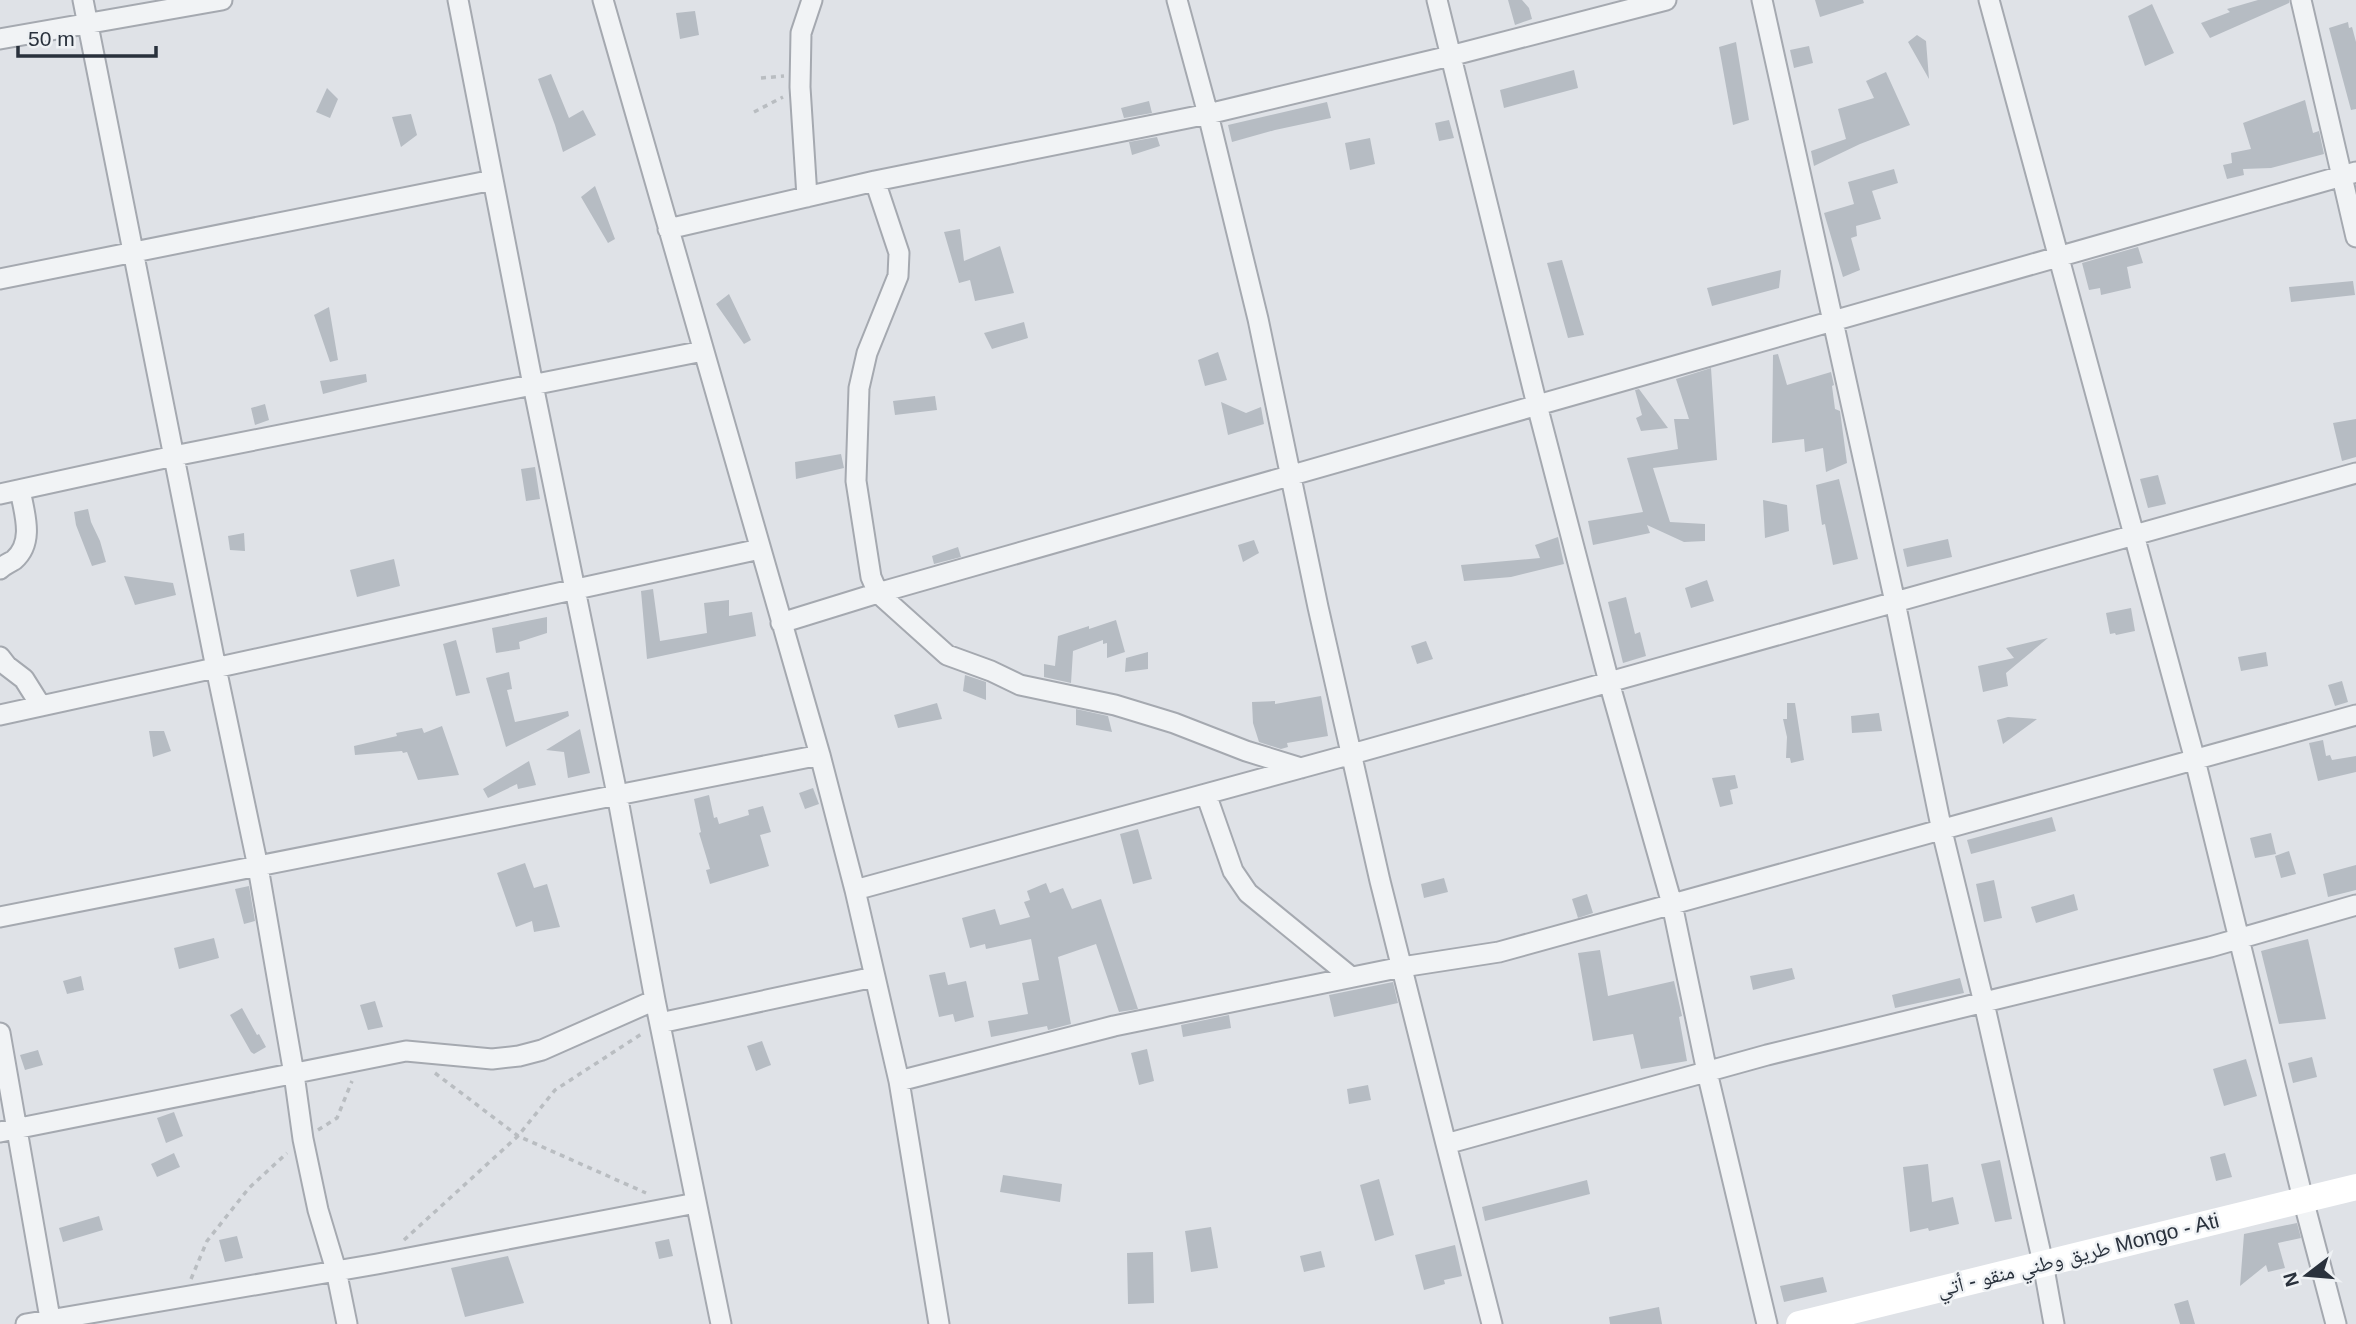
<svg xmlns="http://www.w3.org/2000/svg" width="2356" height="1324" viewBox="0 0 2356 1324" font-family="Helvetica,'Noto Naskh Arabic',sans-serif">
<rect width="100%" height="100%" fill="#dfe2e7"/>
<path fill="#b6bcc3" d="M 1508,0 L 1522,0 L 1529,8 L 1532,19 L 1515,25 Z
M 1815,0 L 1863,0 L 1864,3 L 1820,17 Z
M 2258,0 L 2289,0 L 2289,3 L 2210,38 L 2201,23 L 2230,12 L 2227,9 Z
M 2152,4 L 2174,53 L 2145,66 L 2128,16 Z
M 695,11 L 699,35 L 680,39 L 676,13 Z
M 2348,22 L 2349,28 L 2352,27 L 2356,42 L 2356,109 L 2351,110 L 2329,28 Z
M 1917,35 L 1926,41 L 1929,79 L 1908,42 Z
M 1736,42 L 1749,120 L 1733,125 L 1719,47 Z
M 1809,46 L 1813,63 L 1794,68 L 1790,50 Z
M 1574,70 L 1578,88 L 1504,108 L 1500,90 Z
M 1886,72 L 1910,125 L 1860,144 L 1814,166 L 1811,151 L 1846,139 L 1838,109 L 1874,98 L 1866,81 Z
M 551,74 L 569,118 L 583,110 L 596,135 L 563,152 L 555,125 L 538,79 Z
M 327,88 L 338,99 L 330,118 L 316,112 Z
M 2305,100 L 2313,133 L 2319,131 L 2324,154 L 2271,168 L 2243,169 L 2244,175 L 2227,179 L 2223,165 L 2232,163 L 2231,153 L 2251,149 L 2243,123 Z
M 1149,101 L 1152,113 L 1124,118 L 1121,108 Z
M 1327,102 L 1331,118 L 1275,130 L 1232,142 L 1228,125 Z
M 411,114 L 417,135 L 401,147 L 392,117 Z
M 1449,120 L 1454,138 L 1439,141 L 1435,123 Z
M 1157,137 L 1160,146 L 1132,155 L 1129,142 Z
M 1370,138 L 1375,164 L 1350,170 L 1345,143 Z
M 1894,169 L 1898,183 L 1872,191 L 1881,219 L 1856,226 L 1857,236 L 1851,238 L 1860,270 L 1843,277 L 1824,213 L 1854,204 L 1848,182 Z
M 595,186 L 615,239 L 608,243 L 581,197 Z
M 960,229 L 964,261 L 1000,246 L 1014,293 L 975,301 L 970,280 L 959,283 L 944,232 Z
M 2138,247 L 2143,263 L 2127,267 L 2131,288 L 2101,295 L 2100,288 L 2089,290 L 2082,263 Z
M 1562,260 L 1584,335 L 1568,338 L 1547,263 Z
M 1781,270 L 1779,288 L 1712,306 L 1707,288 Z
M 2353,281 L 2355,295 L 2291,302 L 2289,287 Z
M 729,294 L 751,340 L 744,344 L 716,304 Z
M 329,307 L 338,360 L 330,362 L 314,315 Z
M 1024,322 L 1028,338 L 992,349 L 984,333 Z
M 1218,352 L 1227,380 L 1205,386 L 1198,360 Z
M 1778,354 L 1787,385 L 1831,372 L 1834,385 L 1832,386 L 1835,409 L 1840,411 L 1847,463 L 1826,472 L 1823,448 L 1805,452 L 1804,439 L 1772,443 L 1773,355 Z
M 1711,368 L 1717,460 L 1653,468 L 1670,522 L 1705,524 L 1705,541 L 1684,542 L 1647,525 L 1650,533 L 1593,545 L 1588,521 L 1643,512 L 1627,458 L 1678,449 L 1674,419 L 1689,419 L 1676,379 Z
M 366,374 L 367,382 L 323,394 L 320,381 Z
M 1639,389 L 1668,428 L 1641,431 L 1636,418 L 1642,415 L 1635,390 Z
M 935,396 L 937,410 L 895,415 L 893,401 Z
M 1221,402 L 1246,413 L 1261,407 L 1264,424 L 1228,435 Z
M 265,404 L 269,420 L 255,425 L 251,408 Z
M 2356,419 L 2356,457 L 2342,461 L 2333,423 Z
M 841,454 L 844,468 L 796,479 L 795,462 Z
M 535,467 L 540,499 L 526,501 L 521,469 Z
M 2158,475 L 2166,504 L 2148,508 L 2140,479 Z
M 1839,479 L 1858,559 L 1833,565 L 1825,524 L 1822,525 L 1816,485 Z
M 1763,500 L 1787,505 L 1789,531 L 1765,538 Z
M 88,509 L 91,522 L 100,541 L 106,562 L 92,566 L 76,525 L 74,512 Z
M 244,533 L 245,551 L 230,550 L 228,536 Z
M 1558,537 L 1564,564 L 1511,577 L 1464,581 L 1461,565 L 1540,558 L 1535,545 Z
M 1948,539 L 1952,557 L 1907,567 L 1903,549 Z
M 1254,540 L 1259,553 L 1243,562 L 1238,545 Z
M 958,547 L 961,557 L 934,564 L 932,556 Z
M 394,559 L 400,586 L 357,597 L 350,570 Z
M 124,576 L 173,583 L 176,595 L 135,605 Z
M 1707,580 L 1714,601 L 1691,608 L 1685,588 Z
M 653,589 L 660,641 L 707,633 L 704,603 L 729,600 L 729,616 L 752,612 L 756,636 L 647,659 L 641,591 Z
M 1626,597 L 1635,634 L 1640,632 L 1646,656 L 1623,663 L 1608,602 Z
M 2131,608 L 2135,631 L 2116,635 L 2115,633 L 2110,634 L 2106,613 Z
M 547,617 L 547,633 L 519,642 L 520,649 L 496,653 L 492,628 Z
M 1116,620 L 1125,652 L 1107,658 L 1107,643 L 1103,644 L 1103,640 L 1073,651 L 1071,683 L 1044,677 L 1044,664 L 1055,666 L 1058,636 L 1089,626 L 1089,629 Z
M 2048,638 L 2006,673 L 2008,686 L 1983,692 L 1978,666 L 2014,658 L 2006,648 Z
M 456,640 L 470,693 L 456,696 L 443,644 Z
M 1426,641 L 1433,659 L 1417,664 L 1411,646 Z
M 1148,652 L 1148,669 L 1125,672 L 1126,658 Z
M 2266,652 L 2268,666 L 2241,671 L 2238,657 Z
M 509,672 L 512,689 L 507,690 L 515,722 L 568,711 L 569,716 L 506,747 L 486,678 Z
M 965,675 L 986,682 L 986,700 L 963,691 Z
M 2342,681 L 2348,702 L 2335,706 L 2328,685 Z
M 1321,696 L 1328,736 L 1287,743 L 1288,747 L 1281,749 L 1259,742 L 1253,723 L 1252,702 L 1275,701 L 1275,704 Z
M 937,703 L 942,719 L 898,728 L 894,715 Z
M 1787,703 L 1795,703 L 1804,760 L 1791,763 L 1790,758 L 1786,758 L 1787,737 L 1783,719 L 1787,719 Z
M 1076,709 L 1108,716 L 1112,732 L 1076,725 Z
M 1879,713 L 1882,731 L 1852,733 L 1851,716 Z
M 2008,717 L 2037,719 L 2003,744 L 1997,720 Z
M 442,726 L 459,775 L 418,780 L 407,752 L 403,753 L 402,751 L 355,755 L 354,746 L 397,736 L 396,733 L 422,728 L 424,733 Z
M 580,729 L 590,773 L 568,778 L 564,752 L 546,750 Z
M 149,731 L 164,731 L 171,751 L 153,757 Z
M 2323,740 L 2326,756 L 2330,755 L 2332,760 L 2356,756 L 2356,772 L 2318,781 L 2309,743 Z
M 529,761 L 536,785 L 518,789 L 517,784 L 488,798 L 483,789 Z
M 1735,775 L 1738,788 L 1730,790 L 1733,804 L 1720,807 L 1712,778 Z
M 813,788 L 819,804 L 805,809 L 799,793 Z
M 709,795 L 714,818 L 717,817 L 719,824 L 749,815 L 748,810 L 763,806 L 771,832 L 760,835 L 769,866 L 710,884 L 706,870 L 710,869 L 699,833 L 701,832 L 694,799 Z
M 2052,817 L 2056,831 L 1971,854 L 1967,840 Z
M 1138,829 L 1152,879 L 1133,884 L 1120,834 Z
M 2271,833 L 2276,854 L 2255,858 L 2250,838 Z
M 2289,851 L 2296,874 L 2281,878 L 2275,856 Z
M 525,863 L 534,888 L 547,884 L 560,927 L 534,932 L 532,921 L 516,927 L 497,873 Z
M 2356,865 L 2356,890 L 2328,897 L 2323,874 Z
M 1444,878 L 1448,892 L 1424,898 L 1421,884 Z
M 1994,880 L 2002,918 L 1984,922 L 1976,884 Z
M 1046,883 L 1050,893 L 1063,888 L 1072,909 L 1101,899 L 1138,1009 L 1119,1012 L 1096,944 L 1058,957 L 1071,1024 L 1048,1030 L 1047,1026 L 991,1037 L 988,1021 L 1028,1014 L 1022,983 L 1039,980 L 1031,939 L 986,949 L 985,944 L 970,948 L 962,918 L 995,909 L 1000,925 L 1030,917 L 1024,902 L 1030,900 L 1027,891 Z
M 249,886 L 255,921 L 244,924 L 235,889 Z
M 1587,894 L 1593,913 L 1578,918 L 1572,899 Z
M 2074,894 L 2078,910 L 2036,923 L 2031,907 Z
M 214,938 L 219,958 L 179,969 L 174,948 Z
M 2308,939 L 2326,1019 L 2279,1024 L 2261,951 Z
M 1600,950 L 1608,996 L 1674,981 L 1682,1016 L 1679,1017 L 1687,1061 L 1641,1069 L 1633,1034 L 1593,1041 L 1578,953 Z
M 1792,968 L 1795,979 L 1753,990 L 1750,976 Z
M 945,972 L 948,985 L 966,981 L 974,1017 L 955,1022 L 953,1014 L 939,1017 L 929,975 Z
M 81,976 L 84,990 L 67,994 L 63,981 Z
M 1960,978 L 1964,993 L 1895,1008 L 1892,995 Z
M 1393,982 L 1398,1003 L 1334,1017 L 1329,995 Z
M 375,1001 L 383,1027 L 368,1030 L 360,1005 Z
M 242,1008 L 257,1035 L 259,1034 L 266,1047 L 254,1054 L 251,1052 L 230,1015 Z
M 1229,1015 L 1231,1028 L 1183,1037 L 1181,1025 Z
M 762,1041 L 771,1065 L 756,1071 L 747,1046 Z
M 1147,1049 L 1154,1081 L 1139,1085 L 1131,1053 Z
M 38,1050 L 43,1065 L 25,1070 L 20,1055 Z
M 2312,1057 L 2317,1077 L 2293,1083 L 2288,1063 Z
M 2246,1059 L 2257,1096 L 2224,1106 L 2213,1069 Z
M 1368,1085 L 1371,1100 L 1349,1104 L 1347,1089 Z
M 174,1112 L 183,1136 L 166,1143 L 157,1118 Z
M 174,1153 L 180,1167 L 157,1177 L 151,1164 Z
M 2225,1153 L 2232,1177 L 2216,1181 L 2210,1157 Z
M 2000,1160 L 2012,1219 L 1995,1222 L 1981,1164 Z
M 1928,1164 L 1932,1202 L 1953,1197 L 1959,1224 L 1929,1231 L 1928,1228 L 1910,1232 L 1903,1167 Z
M 1003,1175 L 1062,1184 L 1060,1202 L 1000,1192 Z
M 1379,1179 L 1394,1235 L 1375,1241 L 1360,1185 Z
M 1587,1180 L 1590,1194 L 1485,1221 L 1482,1207 Z
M 99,1216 L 103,1230 L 63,1242 L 59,1228 Z
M 2297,1223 L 2301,1238 L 2278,1243 L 2285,1268 L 2268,1272 L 2266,1265 L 2240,1286 L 2244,1234 Z
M 1211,1227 L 1218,1268 L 1191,1272 L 1185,1231 Z
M 237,1236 L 243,1258 L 225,1262 L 219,1240 Z
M 669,1239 L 673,1256 L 659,1259 L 655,1242 Z
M 1455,1245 L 1462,1276 L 1444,1280 L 1445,1284 L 1424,1290 L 1415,1255 Z
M 1321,1251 L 1325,1267 L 1304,1272 L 1300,1256 Z
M 1153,1252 L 1154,1303 L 1128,1304 L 1127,1253 Z
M 508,1256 L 524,1303 L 465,1317 L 451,1268 Z
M 1823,1277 L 1827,1292 L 1784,1302 L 1780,1286 Z
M 2188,1300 L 2195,1324 L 2180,1324 L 2174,1304 Z
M 1659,1307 L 1662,1324 L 1610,1324 L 1609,1317 Z"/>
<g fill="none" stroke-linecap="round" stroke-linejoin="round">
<g stroke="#a5a9b0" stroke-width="23">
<path id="minor" d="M 83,0 L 216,668 L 258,867 L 294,1074 L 303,1139 L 318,1210 L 336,1270 L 347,1324
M 458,0 L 533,385 L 617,794 L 655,1000 L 721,1324
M 603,0 L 820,755 L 855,890 L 899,1081 L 939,1324
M 1177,0 L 1208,114 L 1258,319 L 1318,607 L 1380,881 L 1446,1144 L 1767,1055 L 2210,947 L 2356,905
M 1437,0 L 1537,405 L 1609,682 L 1672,904 L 1707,1072 L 1767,1324
M 1762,0 L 1895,602 L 1942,831 L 1984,1003 L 2043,1263 L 2054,1324
M 1989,0 L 2195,760 L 2303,1199 L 2336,1324
M 2301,0 L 2356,237
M 0,39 L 222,0
M 875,181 L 899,253 L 898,276 L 867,353 L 859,388 L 856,481 L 871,577 L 878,593 L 947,655 L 991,671 L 1020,685 L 1115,705 L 1174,723 L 1246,751 L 1301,768
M 807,197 L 800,87 L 801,33 L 812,0
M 668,229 L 875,181 L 1208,114 L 1450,56 L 1666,0
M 0,279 L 493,180
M 0,494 L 174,456 L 703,351
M 0,569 C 4,565 9,563 14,560 C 35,542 24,512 20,490
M 781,623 L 878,593 L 2356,172
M 0,657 L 7,666 L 24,679 L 41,706
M 0,715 L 760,549
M 1206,794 L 1233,871 L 1248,893 L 1351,977
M 855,890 L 1352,754 L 2356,473
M 0,917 L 820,755
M 660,1023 L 874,977
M 0,1033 L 51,1324
M 899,1081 L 1114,1026 L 1402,967 L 1499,952 L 2356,715
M 0,1132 L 406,1051 L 492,1059 L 519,1056 L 542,1050 L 655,1000
M 1446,1144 L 1492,1324
M 26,1324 L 377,1264 L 696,1203"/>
</g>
<path stroke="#b9bdc1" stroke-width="3.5" stroke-dasharray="5 5" stroke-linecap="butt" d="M 761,78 L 784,76
M 754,112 L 783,97
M 435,1073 L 518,1136 L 646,1193
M 318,1130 L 337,1118 L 352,1081
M 404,1240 L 518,1136 L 555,1090 L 643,1033
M 191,1279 L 207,1241 L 249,1188 L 287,1153"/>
<use href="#minor" stroke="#f1f3f5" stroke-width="19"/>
<path stroke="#fff" stroke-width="26" d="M 1799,1324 L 2356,1187"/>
</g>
<g text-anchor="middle" stroke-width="5" stroke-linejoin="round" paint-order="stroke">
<g font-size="21" fill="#29313c" stroke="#eef1f4">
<text transform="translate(2078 1255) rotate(-14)" y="7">طريق وطني منقو - أتي Mongo - Ati</text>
</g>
</g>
<g transform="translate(2307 1275) rotate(254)" stroke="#eef1f4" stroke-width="5" paint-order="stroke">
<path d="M0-5L12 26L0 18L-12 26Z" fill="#29313c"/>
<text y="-10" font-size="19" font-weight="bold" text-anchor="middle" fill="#29313c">N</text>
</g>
<path d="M18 46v10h138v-10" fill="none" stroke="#29313c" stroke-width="3.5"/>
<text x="28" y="46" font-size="21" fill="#29313c" stroke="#eef1f4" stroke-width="5" paint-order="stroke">50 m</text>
</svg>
